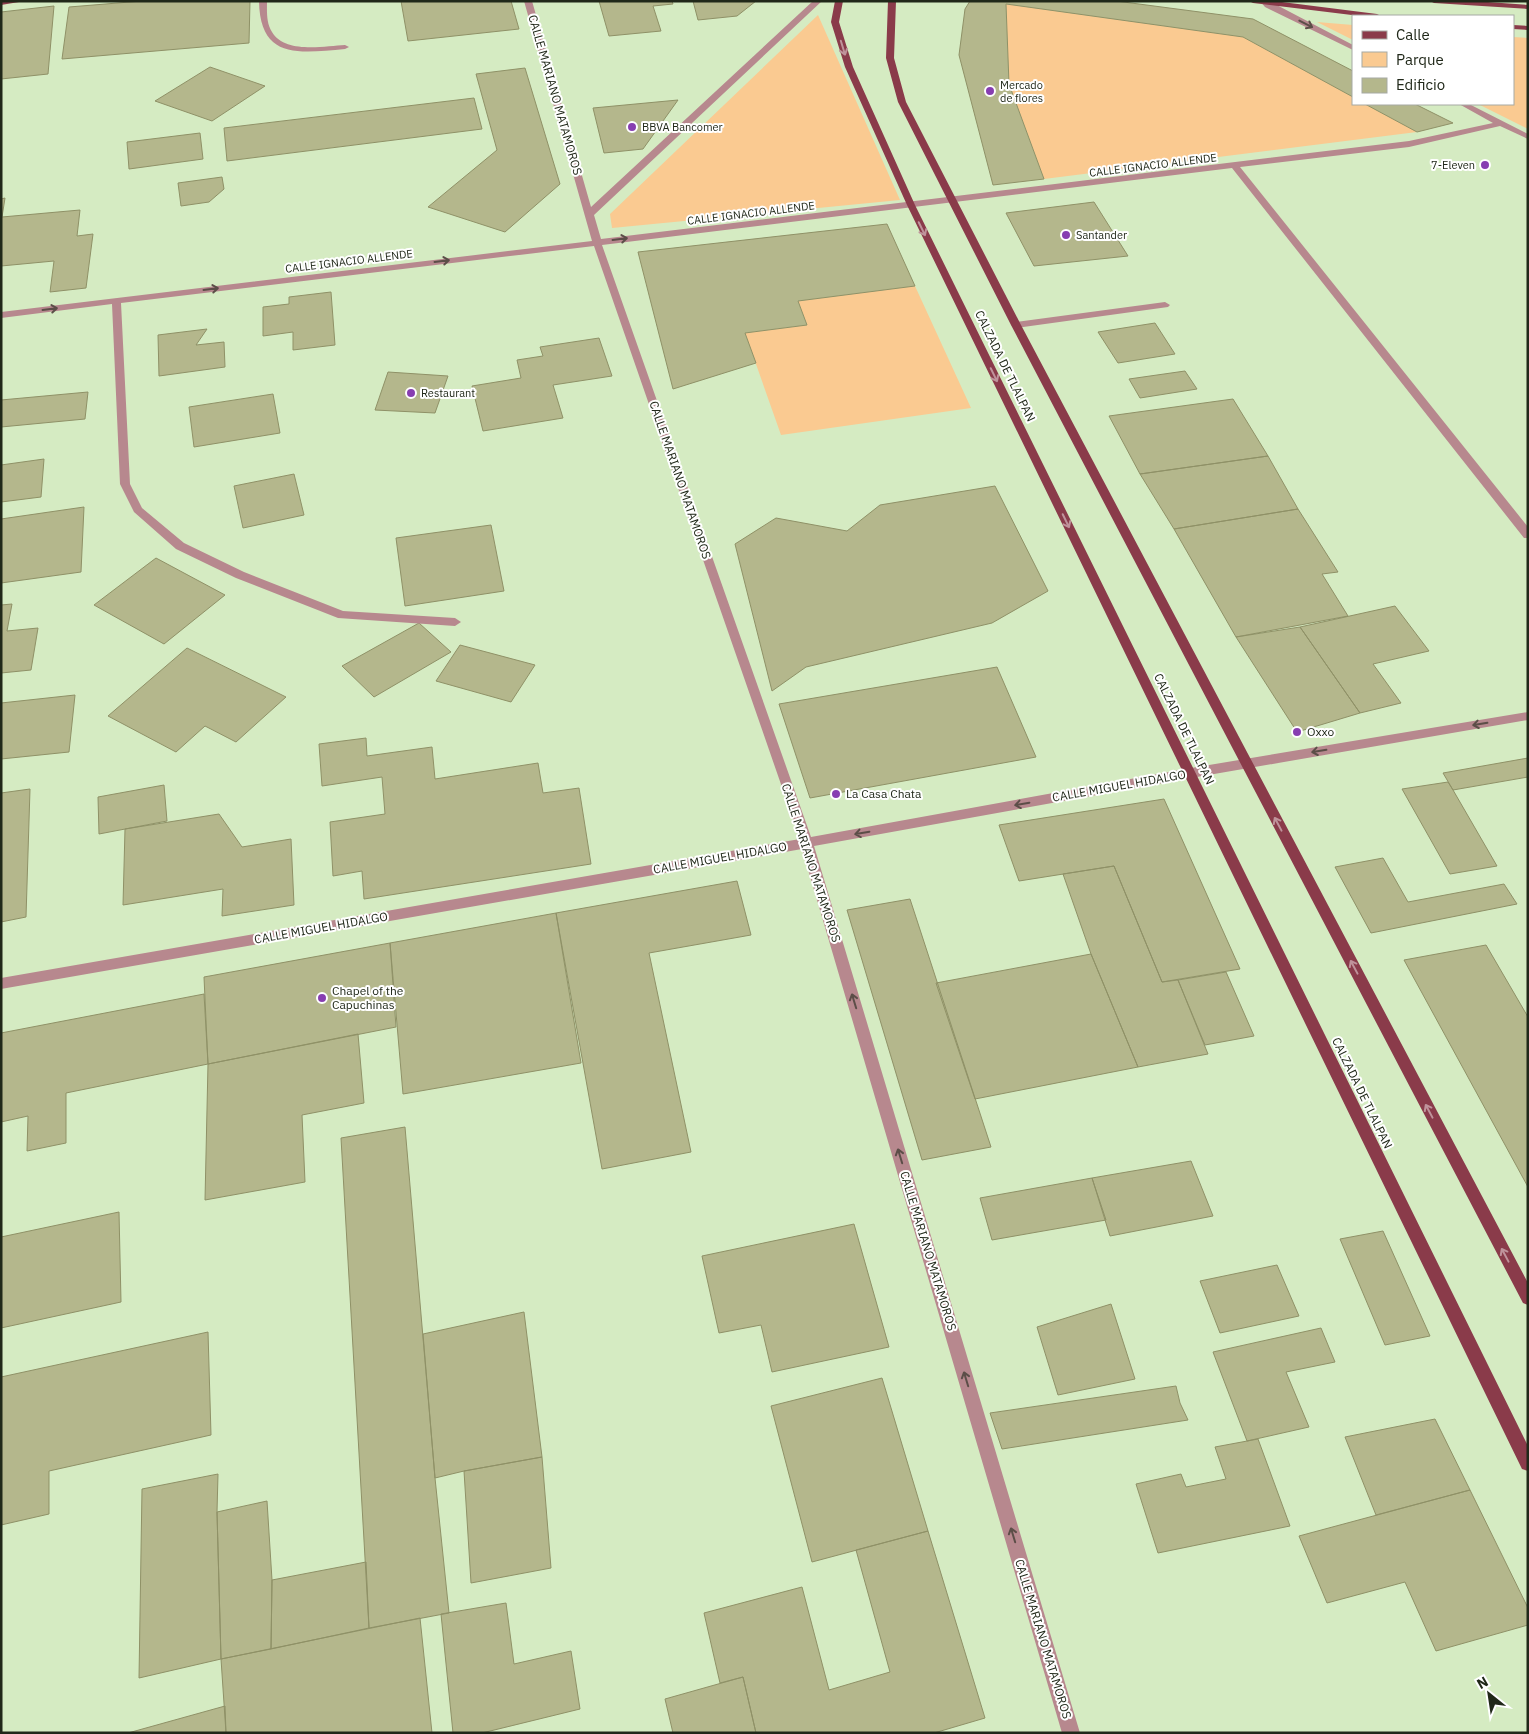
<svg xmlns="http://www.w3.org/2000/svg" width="1529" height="1734" viewBox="0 0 1529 1734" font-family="'IBM Plex Sans',sans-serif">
<rect width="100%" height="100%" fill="#d5ebc2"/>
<path fill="#faca91" d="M 1006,4 L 1243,37 L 1353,97 L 1353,104 L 1365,104 L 1417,132 L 1044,179 L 1009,84 Z
M 818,15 L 900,200 L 612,228 L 610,214 Z
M 1317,22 L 1353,25 L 1353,40 Z
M 1513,37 L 1528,38 L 1528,129 L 1478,104 L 1513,104 Z
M 915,286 L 971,408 L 781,435 L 745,333 L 807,325 L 798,301 Z"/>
<path fill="#b4b78c" stroke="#8f9167" d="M 142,1 L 250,1 L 249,43 L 62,59 L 69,7 Z
M 401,1 L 511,1 L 519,29 L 408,41 Z
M 599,1 L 672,1 L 673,4 L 653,6 L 661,31 L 609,36 Z
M 693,1 L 756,1 L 737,16 L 698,20 Z
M 970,1 L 1116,1 L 1253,19 L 1353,71 L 1353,97 L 1243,37 L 1006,4 L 1009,84 L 1044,179 L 993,185 L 959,55 L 965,9 Z
M 54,6 L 48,74 L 1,79 L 1,12 Z
M 210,67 L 265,86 L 212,121 L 155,101 Z
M 525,68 L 560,184 L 505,232 L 428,207 L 497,150 L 476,74 Z
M 474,98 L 482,129 L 227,161 L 224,128 Z
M 678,100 L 643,149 L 604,153 L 593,108 Z
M 1365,104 L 1415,104 L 1453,123 L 1417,132 Z
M 200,133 L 203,159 L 129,169 L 127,142 Z
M 222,177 L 224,189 L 209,202 L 181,206 L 178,183 Z
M 5,198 L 2,217 L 80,210 L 77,236 L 93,234 L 86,288 L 50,292 L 54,261 L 1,266 L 1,199 Z
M 1094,202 L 1128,256 L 1034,266 L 1006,213 Z
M 887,224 L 915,286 L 798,301 L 807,325 L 745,333 L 756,363 L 673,389 L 638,252 Z
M 331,292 L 335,345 L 293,350 L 293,332 L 263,336 L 263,307 L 289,304 L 289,297 Z
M 1155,323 L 1175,354 L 1118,363 L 1098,332 Z
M 207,329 L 196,345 L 224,342 L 225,367 L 159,376 L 158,335 Z
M 599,338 L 612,376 L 553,385 L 563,418 L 483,431 L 472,386 L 521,378 L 517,360 L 543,356 L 540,347 Z
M 1185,371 L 1197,389 L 1140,398 L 1129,379 Z
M 388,372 L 448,376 L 435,413 L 375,410 Z
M 88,392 L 85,419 L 1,427 L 1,400 Z
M 273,394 L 280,433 L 194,447 L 189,407 Z
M 1233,399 L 1268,456 L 1140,474 L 1109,416 Z
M 1268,456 L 1298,509 L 1174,529 L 1140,474 Z
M 44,459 L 41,497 L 1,502 L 1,465 Z
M 294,474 L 304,515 L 243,528 L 234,486 Z
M 995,486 L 1048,591 L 992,623 L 806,667 L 772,691 L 735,544 L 776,518 L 847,531 L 880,505 Z
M 84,507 L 81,572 L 1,583 L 1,519 Z
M 1298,509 L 1338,572 L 1322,574 L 1348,616 L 1236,637 L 1174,529 Z
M 491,525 L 504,591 L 405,606 L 396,538 Z
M 156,558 L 225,595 L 164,644 L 94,605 Z
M 12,604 L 7,631 L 38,628 L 31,670 L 1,673 L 1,605 Z
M 1395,606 L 1429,651 L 1373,664 L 1401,703 L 1360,713 L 1300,627 Z
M 419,623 L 451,652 L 374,697 L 342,666 Z
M 1300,627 L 1360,713 L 1297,732 L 1236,637 Z
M 460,645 L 535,665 L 511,702 L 436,681 Z
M 187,648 L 286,697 L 236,742 L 205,726 L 176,752 L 108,716 Z
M 997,667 L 1036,757 L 810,798 L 779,704 Z
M 75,695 L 69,752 L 1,759 L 1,703 Z
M 366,738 L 367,756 L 432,747 L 435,779 L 538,763 L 543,793 L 579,788 L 591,864 L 364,899 L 362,871 L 333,876 L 330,822 L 385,814 L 382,777 L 322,786 L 319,744 Z
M 1528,758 L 1528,777 L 1453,790 L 1443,773 Z
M 1448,782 L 1453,790 L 1497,866 L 1450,874 L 1402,789 Z
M 164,785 L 167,821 L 99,834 L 98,797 Z
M 30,789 L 26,917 L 1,922 L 1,793 Z
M 1164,799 L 1240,969 L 1162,982 L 1114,866 L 1019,881 L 999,825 Z
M 219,814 L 242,847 L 291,839 L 294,905 L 222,916 L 223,889 L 123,905 L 125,829 Z
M 1383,858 L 1408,902 L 1504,884 L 1517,904 L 1371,933 L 1335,867 Z
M 1114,866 L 1162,982 L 1178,980 L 1208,1054 L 1138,1067 L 1091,954 L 1063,874 Z
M 737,881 L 751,935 L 649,953 L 691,1152 L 602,1169 L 556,913 Z
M 910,899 L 991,1147 L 922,1160 L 847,910 Z
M 556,913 L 581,1063 L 403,1094 L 390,943 Z
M 390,943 L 396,1027 L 208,1064 L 204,977 Z
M 1486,945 L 1528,1017 L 1528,1187 L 1404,960 Z
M 1091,954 L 1138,1067 L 975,1099 L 936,983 Z
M 1226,972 L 1254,1036 L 1205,1045 L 1178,980 Z
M 204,994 L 208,1064 L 66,1093 L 66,1143 L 27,1151 L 28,1116 L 1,1122 L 1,1033 Z
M 358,1034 L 364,1103 L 302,1115 L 305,1182 L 205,1200 L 208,1064 Z
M 405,1127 L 435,1478 L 449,1613 L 369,1628 L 341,1138 Z
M 1191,1161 L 1213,1216 L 1110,1236 L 1092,1178 Z
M 1092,1178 L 1106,1220 L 992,1240 L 980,1198 Z
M 119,1212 L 121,1302 L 1,1328 L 1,1237 Z
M 854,1224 L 889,1347 L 772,1372 L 761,1325 L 719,1333 L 702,1256 Z
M 1383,1231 L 1430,1336 L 1385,1345 L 1340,1239 Z
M 1277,1265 L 1299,1316 L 1220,1333 L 1200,1281 Z
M 1111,1304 L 1135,1379 L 1058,1395 L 1037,1327 Z
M 524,1312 L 542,1457 L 464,1471 L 435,1478 L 423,1334 Z
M 1321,1328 L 1335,1362 L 1286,1372 L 1309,1427 L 1247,1441 L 1213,1352 Z
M 208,1332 L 211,1435 L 49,1471 L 49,1514 L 1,1525 L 1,1377 Z
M 882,1378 L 928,1531 L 812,1562 L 771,1406 Z
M 1176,1386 L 1180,1403 L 1188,1420 L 1002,1449 L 990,1413 Z
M 1435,1419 L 1470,1490 L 1376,1515 L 1345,1437 Z
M 1258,1439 L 1290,1526 L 1158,1553 L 1136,1484 L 1181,1474 L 1186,1487 L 1226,1479 L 1215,1447 Z
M 542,1457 L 551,1568 L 471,1583 L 464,1471 Z
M 218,1474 L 217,1512 L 221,1659 L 139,1678 L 142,1489 Z
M 1470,1490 L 1528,1608 L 1528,1625 L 1436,1651 L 1405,1582 L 1327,1603 L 1299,1536 Z
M 267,1501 L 272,1580 L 271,1649 L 221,1659 L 217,1512 Z
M 928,1531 L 985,1718 L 934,1733 L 756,1733 L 743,1677 L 720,1683 L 704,1613 L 802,1587 L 829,1690 L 890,1672 L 856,1550 Z
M 366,1562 L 369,1628 L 271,1649 L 272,1580 Z
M 506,1603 L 514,1664 L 571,1651 L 580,1709 L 482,1733 L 453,1733 L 441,1614 Z
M 420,1618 L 432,1733 L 226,1733 L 221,1659 Z
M 743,1677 L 756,1733 L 673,1733 L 665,1699 Z
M 225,1706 L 226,1733 L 128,1733 Z"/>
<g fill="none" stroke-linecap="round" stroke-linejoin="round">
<path fill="#b7888e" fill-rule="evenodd" d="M 259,1 L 267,1 C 267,11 266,23 272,32 C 285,54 324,46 345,45 L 349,47 L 345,49 C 299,53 260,60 259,1 Z
M 524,1 L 532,1 L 591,207 L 813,1 L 822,1 L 594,215 L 601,239 L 1409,141 L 1493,123 L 1459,104 L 1469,104 L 1528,134 L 1528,139 L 1500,126 L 1409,147 L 1240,167 L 1528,527 L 1528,538 L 1524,538 L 1232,168 L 602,245 L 811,837 L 1191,768 L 1528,712 L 1528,720 L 1191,778 L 814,846 L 1080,1733 L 1062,1733 L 802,849 L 1,989 L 1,978 L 800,839 L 594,246 L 121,303 L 130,484 L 142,508 L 184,543 L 244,572 L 343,611 L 455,618 L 461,622 L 455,626 L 338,618 L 236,578 L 176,549 L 134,512 L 120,484 L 112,304 L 1,318 L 1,312 L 592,241 Z
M 1260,1 L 1269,1 L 1353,45 L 1353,50 L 1265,7 Z
M 1165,302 L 1170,305 L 1168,307 L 1016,328 L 1011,325 L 1016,322 Z"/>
<path fill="#8a3b4a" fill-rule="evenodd" d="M 1,1 L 25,1 L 1,5 Z
M 835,1 L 843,1 L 839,22 L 853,67 L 915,205 L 1528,1446 L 1528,1471 L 1522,1469 L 907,205 L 845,67 L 831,22 Z
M 888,1 L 896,1 L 894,58 L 906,102 L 1021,325 L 1528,1283 L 1528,1305 L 1523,1303 L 1011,325 L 898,102 L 886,58 Z
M 1249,1 L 1274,1 L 1377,14 L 1381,16 L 1360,16 L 1253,3 Z
M 1430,1 L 1474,1 L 1528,5 L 1528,9 L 1434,3 Z
M 1513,25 L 1528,26 L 1528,30 L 1513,29 Z"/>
</g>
<defs><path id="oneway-shaft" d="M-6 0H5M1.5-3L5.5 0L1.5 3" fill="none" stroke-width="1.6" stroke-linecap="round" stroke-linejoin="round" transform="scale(1.25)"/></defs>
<g stroke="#5c4e48">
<use href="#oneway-shaft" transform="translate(1306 24) rotate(27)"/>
<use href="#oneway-shaft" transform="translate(620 239) rotate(-7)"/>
<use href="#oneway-shaft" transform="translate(442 261) rotate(-7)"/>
<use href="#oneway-shaft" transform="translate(211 289) rotate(-7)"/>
<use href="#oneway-shaft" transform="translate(50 309) rotate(-7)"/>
<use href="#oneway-shaft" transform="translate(1480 724) rotate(171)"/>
<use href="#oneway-shaft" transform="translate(1319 751) rotate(171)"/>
<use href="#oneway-shaft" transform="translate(1022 804) rotate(170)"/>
<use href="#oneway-shaft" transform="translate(862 833) rotate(170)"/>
<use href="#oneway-shaft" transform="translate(854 1001) rotate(-107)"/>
<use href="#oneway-shaft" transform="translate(900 1156) rotate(-107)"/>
<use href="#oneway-shaft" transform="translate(966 1379) rotate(-107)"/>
<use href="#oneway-shaft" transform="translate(1013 1535) rotate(-107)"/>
</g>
<g stroke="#bf939b">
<use href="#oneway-shaft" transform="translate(843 48) rotate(73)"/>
<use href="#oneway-shaft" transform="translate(922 229) rotate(64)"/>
<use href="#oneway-shaft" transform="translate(994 375) rotate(64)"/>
<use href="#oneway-shaft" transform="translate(1066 521) rotate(64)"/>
<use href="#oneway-shaft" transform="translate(1278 824) rotate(-118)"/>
<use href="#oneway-shaft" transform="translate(1354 967) rotate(-118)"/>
<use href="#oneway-shaft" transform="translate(1429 1111) rotate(-118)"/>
<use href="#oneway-shaft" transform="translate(1505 1255) rotate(-118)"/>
</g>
<g fill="#873eb1" stroke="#fff" stroke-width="2">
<circle cx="990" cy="91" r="5"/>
<circle cx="632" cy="127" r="5"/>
<circle cx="1485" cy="165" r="5"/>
<circle cx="1066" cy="235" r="5"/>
<circle cx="411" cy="393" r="5"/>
<circle cx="1297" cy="732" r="5"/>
<circle cx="836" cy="794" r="5"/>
<circle cx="322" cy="998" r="5"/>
</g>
<g text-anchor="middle" stroke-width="4" stroke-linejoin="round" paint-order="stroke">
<g font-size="11" fill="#202819" stroke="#fff" text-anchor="start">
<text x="1000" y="89">Mercado<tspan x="1000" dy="13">de flores</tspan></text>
<text x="642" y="131">BBVA Bancomer</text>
<text x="1475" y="169" text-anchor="end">7-Eleven</text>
<text x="1076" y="239">Santander</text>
<text x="421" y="397">Restaurant</text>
</g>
<g font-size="11" fill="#202819" stroke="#fff">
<text transform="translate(1153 165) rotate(-7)" y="4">CALLE IGNACIO ALLENDE</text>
<text transform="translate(751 213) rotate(-7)" y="4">CALLE IGNACIO ALLENDE</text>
<text transform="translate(349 261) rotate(-7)" y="4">CALLE IGNACIO ALLENDE</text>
</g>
<g font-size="12" fill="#202819" stroke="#fff">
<text transform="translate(555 95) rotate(74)" y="4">CALLE MARIANO MATAMOROS</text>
<text transform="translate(1005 366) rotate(64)" y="4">CALZADA DE TLALPAN</text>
<text transform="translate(680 480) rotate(71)" y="4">CALLE MARIANO MATAMOROS</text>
<text transform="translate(1184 729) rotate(64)" y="4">CALZADA DE TLALPAN</text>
<text transform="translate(1119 786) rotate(-10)" y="4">CALLE MIGUEL HIDALGO</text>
<text transform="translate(720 858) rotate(-10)" y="4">CALLE MIGUEL HIDALGO</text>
<text transform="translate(811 863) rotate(72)" y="4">CALLE MARIANO MATAMOROS</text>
<text transform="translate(321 928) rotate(-10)" y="4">CALLE MIGUEL HIDALGO</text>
<text transform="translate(1362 1093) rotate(64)" y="4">CALZADA DE TLALPAN</text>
<text transform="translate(928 1251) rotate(73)" y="4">CALLE MARIANO MATAMOROS</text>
<text transform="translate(1043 1639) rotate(73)" y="4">CALLE MARIANO MATAMOROS</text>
</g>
<g font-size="12" fill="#202819" stroke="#fff" text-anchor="start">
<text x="1307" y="736">Oxxo</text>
<text x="846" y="798">La Casa Chata</text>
<text x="332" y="995">Chapel of the<tspan x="332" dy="14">Capuchinas</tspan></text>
</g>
</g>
<rect width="1529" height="1734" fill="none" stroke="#202819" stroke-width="5"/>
<rect x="1352" y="15" width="162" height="90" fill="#ffffff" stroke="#a6a9a3"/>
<rect x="1362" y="31" width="25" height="8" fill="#8a3b4a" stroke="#a6a9a3"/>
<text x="1396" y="40" font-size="15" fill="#202819">Calle</text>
<rect x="1362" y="52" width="25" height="15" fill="#faca91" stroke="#a6a9a3"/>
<text x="1396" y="65" font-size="15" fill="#202819">Parque</text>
<rect x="1362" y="78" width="25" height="15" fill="#b4b78c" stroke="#a6a9a3"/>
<text x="1396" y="90" font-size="15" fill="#202819">Edificio</text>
<g transform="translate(1489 1694) rotate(330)" stroke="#ffffff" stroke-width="4" paint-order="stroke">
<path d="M0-4L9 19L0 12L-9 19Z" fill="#202819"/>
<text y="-8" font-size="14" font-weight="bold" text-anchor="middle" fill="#202819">N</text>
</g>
</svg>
